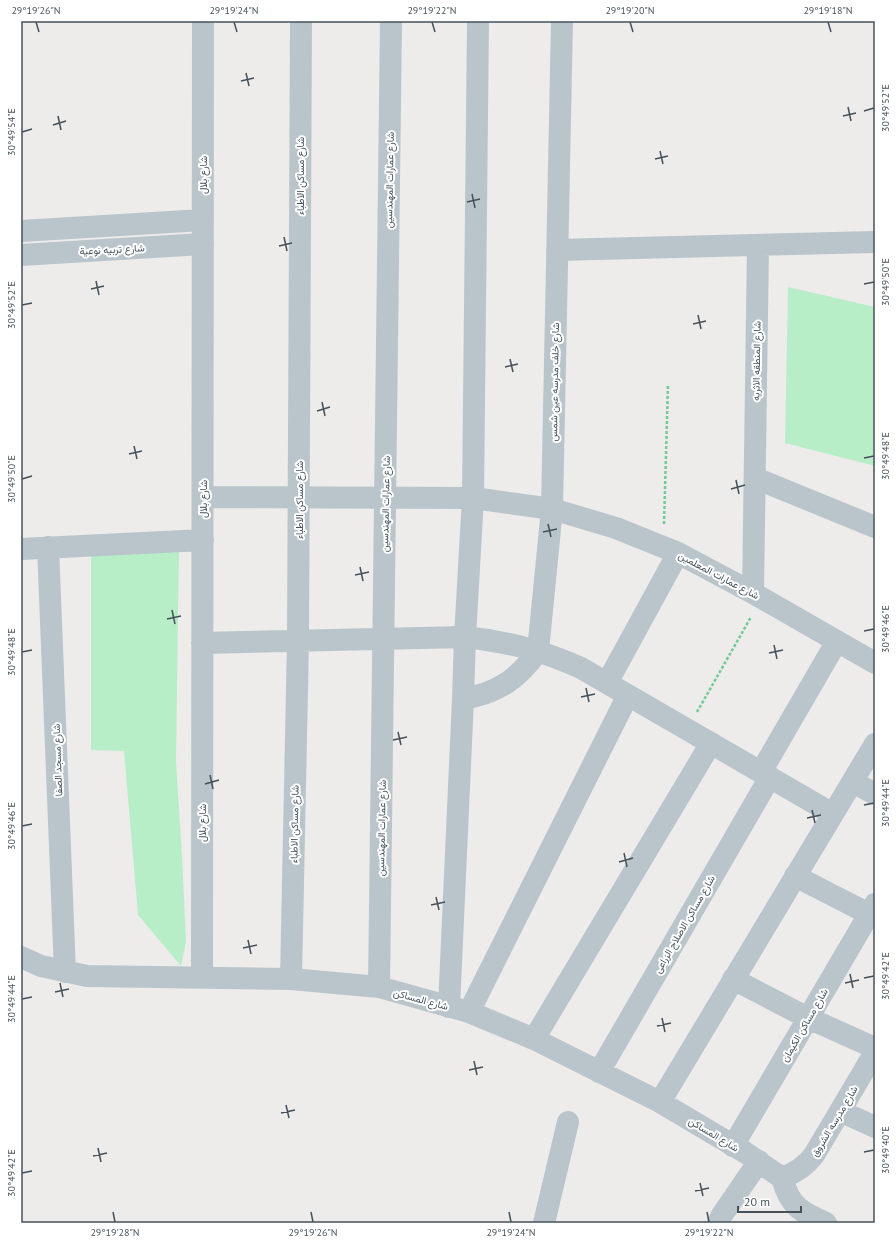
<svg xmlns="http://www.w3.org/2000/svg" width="896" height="1244" viewBox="0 0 896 1244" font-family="'PT Sans',Vazirmatn,sans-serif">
<rect width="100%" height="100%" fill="#eeebeb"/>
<path fill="#b8eec7" d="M 788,287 L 875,307 L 875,466 L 785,443 Z
M 179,548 L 176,761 L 182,856 L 186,941 L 181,966 L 138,915 L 124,751 L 91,750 L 91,552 Z"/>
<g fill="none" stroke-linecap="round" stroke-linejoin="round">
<path stroke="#70cb95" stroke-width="2.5" stroke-dasharray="3 2" stroke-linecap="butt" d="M 664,524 L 668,385
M 697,712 L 751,617"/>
<path stroke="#b9c5cb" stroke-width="22" d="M 21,231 L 203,220
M 557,250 L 875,242
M 21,255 L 203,244
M 755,478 L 875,527
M 203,497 L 473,498 L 552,509 L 616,528 L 678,553 L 753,593 L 875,663
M 48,547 L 65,972
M 21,549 L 203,540
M 753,593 L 758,245
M 202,643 L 465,637 C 508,642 541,650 581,668 L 833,814
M 607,683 L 678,553
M 463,699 C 498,693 518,679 538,651 L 552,509 L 562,21
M 761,772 L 837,641
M 853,782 L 875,794
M 795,876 L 875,917
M 21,957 L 41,966 L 87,976 L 291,979 L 379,987 L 469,1012 L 534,1039 L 660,1102 L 746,1153 L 782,1178
M 202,977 L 203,21
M 291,979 L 298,641 L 301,21
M 733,979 L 808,1018 L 875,1048
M 379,987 L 391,21
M 449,1007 L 463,699 L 465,637 L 473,498 L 478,21
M 469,1012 L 628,695
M 534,1039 L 711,743
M 599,1072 L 770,777
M 660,1102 L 875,744
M 840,1111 L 875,1127
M 733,1146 L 875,904
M 782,1178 C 795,1173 805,1167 814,1155 L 875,1052
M 782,1178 C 790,1207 801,1212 826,1223
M 544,1223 L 568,1122
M 718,1223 L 722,1215 L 759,1161"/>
</g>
<path fill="none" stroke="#445159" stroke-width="1.5" d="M 36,22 L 39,32M 234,22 L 237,32M 432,22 L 435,32M 630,22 L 633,32M 828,22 L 831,32M 246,73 L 249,86M 241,81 L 254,78M 848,107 L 851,121M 864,111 L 874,108M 58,116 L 61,130M 843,116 L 856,113M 53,125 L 66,121M 22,132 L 32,129M 660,151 L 663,164M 655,159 L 668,156M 472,194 L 475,208M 467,202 L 480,199M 284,237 L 287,251M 279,246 L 292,243M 96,281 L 99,295M 864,284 L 874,282M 91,289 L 104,286M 22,305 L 32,303M 698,315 L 701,329M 693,324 L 706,321M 510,359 L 513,372M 505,367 L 518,364M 322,402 L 325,416M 317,411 L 330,407M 134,446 L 137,459M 129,454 L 142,451M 864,458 L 874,456M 22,479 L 32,476M 736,480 L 739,494M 731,489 L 745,485M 548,524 L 551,537M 543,532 L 557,529M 360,567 L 363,581M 355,575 L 369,572M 172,610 L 175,624M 167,619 L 181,616M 864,631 L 874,629M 774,645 L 777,659M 22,652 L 32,650M 769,653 L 783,650M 586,688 L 589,702M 581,697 L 595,694M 398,732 L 401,745M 393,740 L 407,737M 210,775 L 213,789M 205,784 L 219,780M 864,805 L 874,803M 812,810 L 815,823M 807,818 L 821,815M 22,826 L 32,824M 624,853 L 627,867M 619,862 L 633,858M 436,897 L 439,910M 431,905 L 445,902M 248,940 L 251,954M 243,948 L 257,945M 850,974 L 853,988M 864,978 L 874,976M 60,983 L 63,997M 845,983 L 859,980M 55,992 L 69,989M 22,999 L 32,997M 662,1018 L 665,1032M 657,1026 L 671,1023M 474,1061 L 477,1075M 469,1070 L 483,1067M 286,1105 L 289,1118M 281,1113 L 295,1110M 98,1148 L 101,1162M 864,1152 L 874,1150M 93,1156 L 107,1153M 22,1173 L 32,1171M 700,1183 L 703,1196M 695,1191 L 709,1188M 113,1212 L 115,1222M 311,1212 L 313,1222M 509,1212 L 511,1222M 707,1212 L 709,1222"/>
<g text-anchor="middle" stroke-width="4" stroke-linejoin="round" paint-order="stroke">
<g font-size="10" fill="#445159" stroke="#fff">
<text transform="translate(203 175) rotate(-90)" y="4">شارع بلال</text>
<text transform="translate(300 176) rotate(-90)" y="4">شارع مساكن الاطباء</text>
<text transform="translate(389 180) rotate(-89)" y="4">شارع عمارات المهندسين</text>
<text transform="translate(112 249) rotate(-3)" y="4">شارع تربيه نوعية</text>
<text transform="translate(756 361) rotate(-89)" y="4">شارع المنطقه الاثريه</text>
<text transform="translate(554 382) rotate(-89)" y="4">شارع خلف مدرسه عين شمس</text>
<text transform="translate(203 499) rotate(-90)" y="4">شارع بلال</text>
<text transform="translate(299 500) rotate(-90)" y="4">شارع مساكن الاطباء</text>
<text transform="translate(385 504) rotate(-89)" y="4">شارع عمارات المهندسين</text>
<text transform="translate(719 575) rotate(28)" y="4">شارع عمارات المعلمين</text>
<text transform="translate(57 760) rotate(-92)" y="4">شارع مسجد الصفا</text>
<text transform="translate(202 823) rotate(-90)" y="4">شارع بلال</text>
<text transform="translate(294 824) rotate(-89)" y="4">شارع مساكن الاطباء</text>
<text transform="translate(381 828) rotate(-89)" y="4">شارع عمارات المهندسين</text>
<text transform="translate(684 924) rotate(-60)" y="4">شارع مساكن الاصلاح الزراعى</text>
<text transform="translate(421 999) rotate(15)" y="4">شارع المساكن</text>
<text transform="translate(804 1025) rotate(-60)" y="4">شارع مساكن الكيمان</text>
<text transform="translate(834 1121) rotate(-59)" y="4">شارع مدرسه الشروق</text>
<text transform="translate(714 1134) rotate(31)" y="4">شارع المساكن</text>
</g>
</g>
<rect width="896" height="1244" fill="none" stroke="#ffffff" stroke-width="44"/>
<path d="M738 1206v6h63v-6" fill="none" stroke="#445159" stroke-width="2"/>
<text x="744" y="1206" font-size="12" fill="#445159" stroke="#ffffff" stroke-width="3" paint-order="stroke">20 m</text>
<rect x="22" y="22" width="852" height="1200" fill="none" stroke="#445159" stroke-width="1.5"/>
<g font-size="10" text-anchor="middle" fill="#445159">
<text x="36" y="14">29°19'26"N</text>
<text x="234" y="14">29°19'24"N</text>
<text x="432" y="14">29°19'22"N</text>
<text x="630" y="14">29°19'20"N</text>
<text x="828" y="14">29°19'18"N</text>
<text transform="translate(885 108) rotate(-90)" y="4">30°49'52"E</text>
<text transform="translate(11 132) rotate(-90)" y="4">30°49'54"E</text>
<text transform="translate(885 282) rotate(-90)" y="4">30°49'50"E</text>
<text transform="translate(11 305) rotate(-90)" y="4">30°49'52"E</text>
<text transform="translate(885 456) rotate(-90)" y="4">30°49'48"E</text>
<text transform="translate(11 479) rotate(-90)" y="4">30°49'50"E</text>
<text transform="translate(885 629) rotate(-90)" y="4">30°49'46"E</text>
<text transform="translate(11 652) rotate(-90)" y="4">30°49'48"E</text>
<text transform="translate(885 803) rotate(-90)" y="4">30°49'44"E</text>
<text transform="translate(11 826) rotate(-90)" y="4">30°49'46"E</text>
<text transform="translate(885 976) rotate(-90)" y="4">30°49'42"E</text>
<text transform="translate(11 999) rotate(-90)" y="4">30°49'44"E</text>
<text transform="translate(885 1150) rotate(-90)" y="4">30°49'40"E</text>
<text transform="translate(11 1173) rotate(-90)" y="4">30°49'42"E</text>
<text x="115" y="1236">29°19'28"N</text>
<text x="313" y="1236">29°19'26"N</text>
<text x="511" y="1236">29°19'24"N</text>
<text x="709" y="1236">29°19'22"N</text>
</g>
</svg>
